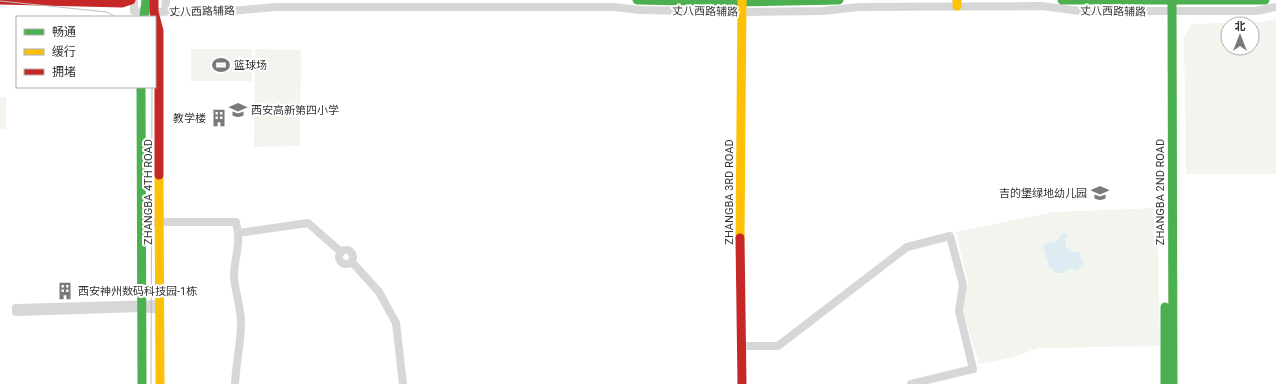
<svg xmlns="http://www.w3.org/2000/svg" width="1276" height="384" viewBox="0 0 1276 384" font-family="Roboto,'Noto Sans SC',sans-serif">
<rect width="100%" height="100%" fill="#fff"/>
<path fill="#f1f5ed" fill-rule="evenodd" d="M 1276,19 L 1276,174 L 1186,174 L 1184,36 L 1192,24 L 1262,22 ZM 1228,24 L 1252,24 L 1252,48 L 1228,48 Z
M 191,49 L 252,49 L 252,81 L 191,81 Z
M 255,49 L 301,50 L 300,146 L 254,147 Z
M 0,97 L 6,97 L 6,129 L 0,129 Z
M 1157,208 L 1160,346 L 1038,348 L 1011,358 L 979,364 L 963,311 L 968,282 L 956,232 L 1054,212 Z"/>
<path fill="#ddebf3" d="M 1065,233 L 1068,235 L 1065,239 L 1066,247 L 1071,252 L 1079,252 L 1084,264 L 1077,270 L 1070,268 L 1063,273 L 1057,273 L 1049,267 L 1043,246 L 1045,243 C 1055,242 1057,243 1062,234 Z"/>
<g fill="none" stroke-linecap="round" stroke-linejoin="round">
<path stroke="#d7d7d7" stroke-width="8" d="M 134,0 L 134,11 L 146,12 L 231,11 L 275,7 L 614,7 L 641,10 L 742,12 L 823,11 L 859,7 L 1042,6 L 1080,11 L 1256,11 L 1276,7
M 165,12 L 166,0
M 142,222 L 236,222 C 242,245 234,256 234,277 C 235,292 241,307 241,323 C 241,343 236,363 235,384
M 238,233 L 308,223 L 341,252
M339 257a7 7 0 1 1 14 0a7 7 0 1 1-14 0Z
M 352,262 L 379,292 L 396,323 L 403,384
M 160,304 L 16,308 L 16,312 L 142,308 L 160,310
M 741,346 L 778,346 L 907,247 L 950,236 L 963,285 L 959,311 L 973,369 L 911,384"/>
<path stroke="#4caf50" stroke-width="9" d="M 637,0 L 735,2 L 839,0
M 1062,0 L 1265,0
M 1172,0 L 1173,384
M 144,17 L 146,0
M 141,87 L 142,384
M 1165,307 L 1165,384"/>
<path stroke="#ffc107" stroke-width="9" d="M 957,0 L 957,6
M 159,175 L 160,384
M 740,238 L 742,0"/>
<path stroke="#c62828" stroke-width="9" d="M 0,0 L 122,3 L 131,0
M 154,0 L 154,12 L 159,31 L 159,175
M 740,238 L 742,384"/>
<path stroke="#bebebe" stroke-width="1" d="M 0,1 L 107,12 L 116,17
M 151,384 L 152,87"/>
</g>
<defs>
<g id="stadium-bare" transform="scale(1.38)"><path d="M0-5a6.5 5 0 1 0 0 10a6.5 5 0 1 0 0-10ZM-3.5-1.8h7v3.6h-7Z" fill="#7a7a7a" stroke="#fff" stroke-width="2.5" paint-order="stroke"/></g>
<g id="school-bare" transform="scale(1.38)"><path d="M0-5L7-2L0 1L-7-2ZM-4 1L0 2.5L4 1V4Q0 6-4 4Z" fill="#7a7a7a" stroke="#fff" stroke-width="2.5" paint-order="stroke"/></g>
<g id="building-bare" transform="scale(1.38)"><path d="M-4-6H4V6H1V3H-1V6H-4ZM-2.5-4.3h1.7v1.8h-1.7ZM.8-4.3h1.7v1.8H.8ZM-2.5-1h1.7V.8h-1.7ZM.8-1h1.7V.8H.8Z" fill="#7a7a7a" stroke="#fff" stroke-width="2.5" paint-order="stroke"/></g>
</defs>
<g fill-rule="evenodd">
<use href="#stadium-bare" x="221" y="65"/>
<use href="#school-bare" x="238" y="110"/>
<use href="#building-bare" x="219" y="118"/>
<use href="#school-bare" x="1100" y="193"/>
<use href="#building-bare" x="65" y="291"/>
</g>
<g text-anchor="middle" stroke-width="4" stroke-linejoin="round" paint-order="stroke">
<g font-size="11" fill="#333" stroke="#fff">
<text transform="translate(202 11) rotate(-1)" y="4">丈八西路辅路</text>
<text transform="translate(705 11) rotate(1)" y="4">丈八西路辅路</text>
<text transform="translate(1113 11) rotate(1)" y="4">丈八西路辅路</text>
<text transform="translate(148 192) rotate(-90)" y="4">ZHANGBA 4TH ROAD</text>
<text transform="translate(729 192) rotate(-90)" y="4">ZHANGBA 3RD ROAD</text>
<text transform="translate(1160 192) rotate(-90)" y="4">ZHANGBA 2ND ROAD</text>
</g>
<g font-size="11" fill="#333" stroke="#fff" text-anchor="start">
<text x="234" y="69">篮球场</text>
<text x="251" y="114">西安高新第四小学</text>
<text x="206" y="122" text-anchor="end">教学楼</text>
<text x="1087" y="197" text-anchor="end">吉的堡绿地幼儿园</text>
<text x="78" y="295">西安神州数码科技园-1栋</text>
</g>
</g>
<rect x="16" y="16" width="140" height="72" fill="#ffffff" stroke="#adadad"/>
<rect x="24" y="29" width="20" height="6" fill="#4caf50" stroke="#adadad"/>
<text x="52" y="36" font-size="12" fill="#333333">畅通</text>
<rect x="24" y="49" width="20" height="6" fill="#ffc107" stroke="#adadad"/>
<text x="52" y="56" font-size="12" fill="#333333">缓行</text>
<rect x="24" y="69" width="20" height="6" fill="#c62828" stroke="#adadad"/>
<text x="52" y="76" font-size="12" fill="#333333">拥堵</text>
<g transform="translate(1240 36)"><circle r="19" fill="#ffffff" stroke="#adadad"/>
<path d="M0-3L7 15L0 10L-7 15Z" fill="#7a7a7a"/>
<text y="-6" font-size="11" font-weight="bold" text-anchor="middle" fill="#333333">北</text>
</g>
</svg>
